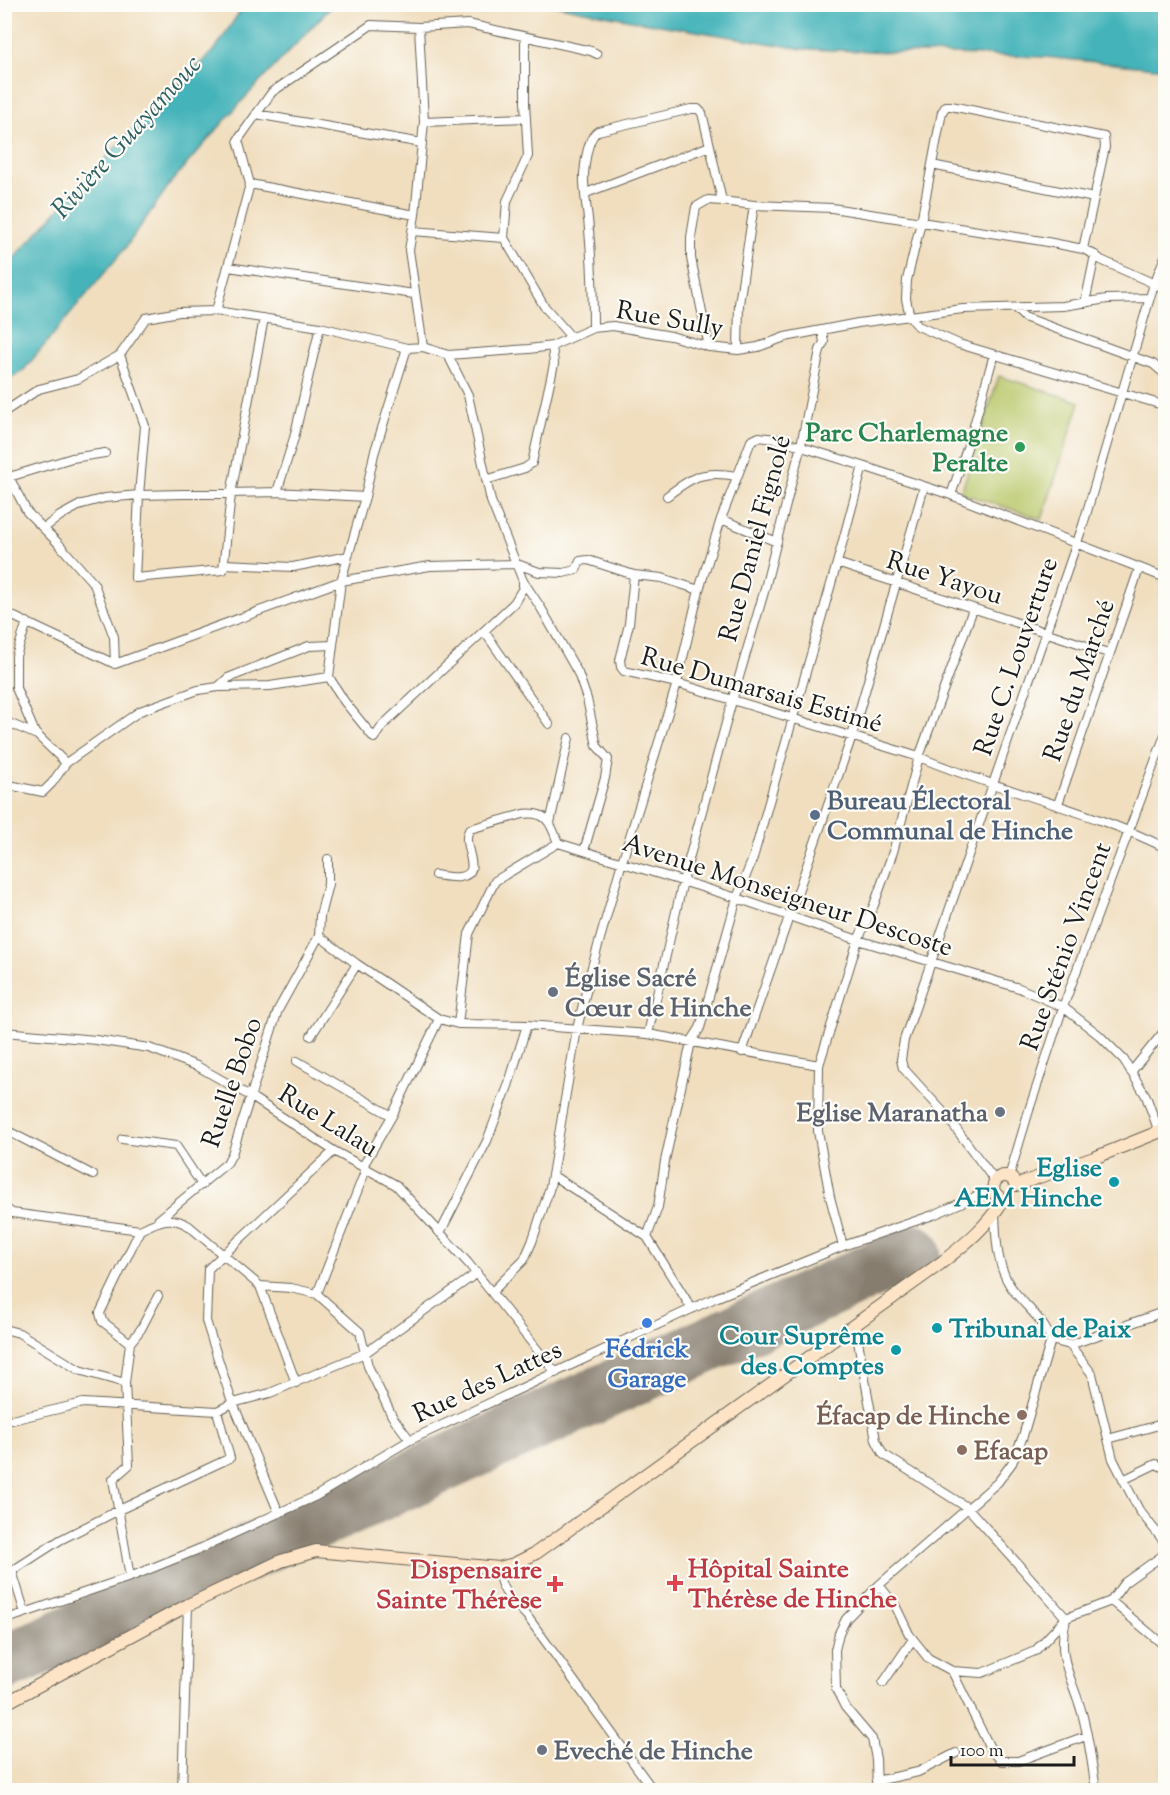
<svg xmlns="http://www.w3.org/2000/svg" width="1170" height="1795" viewBox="0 0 1170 1795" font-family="'Sorts Mill Goudy',serif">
<rect width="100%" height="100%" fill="#fdfcf7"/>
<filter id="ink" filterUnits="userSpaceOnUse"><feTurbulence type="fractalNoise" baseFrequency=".0167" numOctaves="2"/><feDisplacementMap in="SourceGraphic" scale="12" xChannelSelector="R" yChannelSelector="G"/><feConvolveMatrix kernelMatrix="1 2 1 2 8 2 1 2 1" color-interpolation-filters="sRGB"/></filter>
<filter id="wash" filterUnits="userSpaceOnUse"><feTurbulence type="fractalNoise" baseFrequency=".008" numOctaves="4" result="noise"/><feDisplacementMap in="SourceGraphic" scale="24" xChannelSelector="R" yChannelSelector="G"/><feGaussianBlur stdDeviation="1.35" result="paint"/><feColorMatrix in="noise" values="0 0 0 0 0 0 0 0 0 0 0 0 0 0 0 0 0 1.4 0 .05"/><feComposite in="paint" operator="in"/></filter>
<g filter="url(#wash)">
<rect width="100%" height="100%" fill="#f0debf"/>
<path fill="#b9c86a" stroke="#6a7243" stroke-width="1.5" d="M 999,376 L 1080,402 L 1042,519 L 961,493 Z"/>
<path fill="#44b4ba" stroke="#30686b" stroke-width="1.5" d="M 244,5 L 333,5 L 241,102 L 172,181 L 126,247 L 23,371 L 5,382 L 5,268 L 126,136 L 216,48 Z
M 1092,5 L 1165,9 L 1165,69 L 1045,57 L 803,49 L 636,21 L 554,5 Z"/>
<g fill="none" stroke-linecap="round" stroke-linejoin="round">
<path stroke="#867d6e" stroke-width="56" d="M 4,1663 L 913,1252"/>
</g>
</g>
<g filter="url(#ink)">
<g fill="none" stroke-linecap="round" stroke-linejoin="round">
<g stroke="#666055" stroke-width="10">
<path id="minor" d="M 419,27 L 424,122 L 415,215 L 409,250 L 423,347
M 525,37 L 525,102 L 528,156 L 507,201 L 504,238 L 544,306 L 571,337
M 256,114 L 422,143
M 424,122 L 526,118
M 710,146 L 722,201
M 932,165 L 1094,198
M 250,184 L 415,215
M 586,193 L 710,146 L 702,113 L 698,109 L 691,109 L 598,131 C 588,137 585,162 584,174 C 583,192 588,211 589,230 C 592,262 593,295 593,328
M 412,231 L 504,238
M 1083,249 L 1105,147 L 1104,137 L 951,106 L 946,106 L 942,112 L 921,222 L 907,280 L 906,299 L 910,317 L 918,326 L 959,344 L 1166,406
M 228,267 L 414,294
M 1085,303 L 1095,255
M 1016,309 L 1024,317 L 1153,364 L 1166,375
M 216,311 L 250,184 L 238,140 L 272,92 L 371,25 L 419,27 L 468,24 L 591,51 L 597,54
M 709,347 L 691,258 L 691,237 L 696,207 L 708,200 L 722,201 L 754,205 L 832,208 L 1042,241 L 1083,249 L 1095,255 L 1101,260 L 1166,289
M 738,350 L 739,304 L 754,205
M 120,355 L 145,426 L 139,495 L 135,578 L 223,570 L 231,494 L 264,318
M 4,412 L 39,389 L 78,379 L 120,355 L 146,318 L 179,312 L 216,311 L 320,327 L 407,348 L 423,347 L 448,355 L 529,349 L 552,346 L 593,328 L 613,326 L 671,336 L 709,347 L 738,350 L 758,347 L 785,337 L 858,323 L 940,312 L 963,309 L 1063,306 L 1107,299 L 1150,298
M 4,467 L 27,512 L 58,543 L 94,584 L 114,637 L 115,664
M 9,477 L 72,458 L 105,453
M 486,480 L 525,468 L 532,463 L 554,364 L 552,346
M 277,492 L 294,438 L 320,327
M 951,495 L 971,436 L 994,354
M 667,496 C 693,476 703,470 737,476
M 721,519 L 777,542
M 44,528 L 60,516 L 82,504 L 105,498 L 139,495 L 277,492 L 365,497
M 837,563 L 1108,653
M 224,564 L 293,567 L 348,556
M 634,575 L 662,578 L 699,590
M 523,581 L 541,608 L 578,673 L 587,699 L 597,746 L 608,759 L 605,778 L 584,851
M 4,612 L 115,664 L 341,581 L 430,566 L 517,564 L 539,572 L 563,573 L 576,570 L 580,561 L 588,560 L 634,575 L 629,624 L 620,660 L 621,667 L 624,671 L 677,683 L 919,757 C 1000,791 1087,809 1166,848
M 27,622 L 16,656 L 16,688 L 35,733 L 66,763
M 484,631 L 549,724
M 329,677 L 341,581 L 365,497 L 374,454 L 407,348
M 218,687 L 228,678 L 309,646 L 333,645
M 4,721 L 37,735
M 4,784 L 43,792 L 52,783 L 66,763 L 140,711 L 198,690 L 218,687 L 270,686 L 329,677 L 344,701 L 374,738 L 383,725 L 514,603 L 523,588 L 523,581 L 491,501 L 468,395 L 448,355
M 1058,804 L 1139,569
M 550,823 L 569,738
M 435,875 C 443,876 452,878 459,877 C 487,874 458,844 470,829 L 523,814 C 548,811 551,824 558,843
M 319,936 L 357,964 L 439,1019 L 458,1024 L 527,1025 L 648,1034 L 819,1065
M 458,1024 L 469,934 L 495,881 L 558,843 L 737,898 L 858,940 L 1019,988 L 1063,1007 L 1099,1035 L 1124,1060 L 1146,1096 L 1159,1132
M 4,1032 L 96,1040 L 149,1048 L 197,1066 L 250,1096 L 334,1151 L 396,1185 L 468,1263 L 556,1373
M 648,1034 L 683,881 L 732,701 L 764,592 L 801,445 L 820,350 L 824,342 L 822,331
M 311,1036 L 357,964
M 742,1052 L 852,736 L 924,487
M 297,1061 L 392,1116
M 1131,1072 L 1166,1029
M 4,1129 L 93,1175
M 122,1139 L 176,1146 L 202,1185
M 363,1166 L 392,1116 L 439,1019
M 552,1175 L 647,1237 L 692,1309
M 1009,1177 L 1030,1107 L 1063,1007 L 1166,732
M 995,1181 L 945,1114 L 903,1068 L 901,1060 L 904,1040 L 1083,525 L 1154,284 L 1166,254
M 4,1207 L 12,1213 L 140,1230 C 158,1221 170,1214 189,1226 L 260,1286 L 291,1288 L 317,1294 L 360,1332 L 368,1366 L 392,1416 L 410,1440
M 158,1220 L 227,1163 L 232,1154 L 278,1010 L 319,936 L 320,916 L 328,884 L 328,859
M 440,1233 L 487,1141 L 508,1086 L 527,1025
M 647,1237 L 658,1207 L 665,1161 L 691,1042 L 700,1028 L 737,898 L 753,858 L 837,563 L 863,466
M 843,1246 L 830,1197 L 818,1131 L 819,1065 L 858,940 L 874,905 L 893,852 L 919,757 L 973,609
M 260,1286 L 296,1383
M 492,1292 L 524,1260 L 532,1242 L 550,1187 L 577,1029 L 592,967 L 622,862 L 677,683 L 699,590 L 721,519 L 751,441 L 759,437 L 776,439 L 863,466 L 951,495 L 1166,578
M 317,1294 L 366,1169
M 855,1325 L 876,1440 L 883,1454 L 968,1508 L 1066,1618
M 4,1329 L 19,1333 L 79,1370 L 125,1383 L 129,1465 L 113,1479 L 130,1577
M 1051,1340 L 1070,1345 L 1092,1374 L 1113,1459 L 1139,1510 L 1166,1544
M 130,1343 L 102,1321 L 100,1313 L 140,1230
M 1070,1345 L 1166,1311
M 125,1383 L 130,1343 L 141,1329 L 158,1296
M 4,1419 L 12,1420 L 83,1403 L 217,1411 L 233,1403 L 270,1393 L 365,1353 L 477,1273
M 1108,1439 L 1166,1423
M 1123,1480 L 1156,1464 L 1166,1469
M 279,1513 L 230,1396 L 206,1321 L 208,1269 L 334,1151
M 4,1561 L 12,1571 L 25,1613
M 499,1568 C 498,1590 513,1601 527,1616 L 653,1790
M 12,1571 L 60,1540 L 119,1510 L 230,1458 L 217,1411
M 879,1585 L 895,1605 L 909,1634 L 928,1658 L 952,1671 L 982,1673 L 1035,1651 L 1066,1618 L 1111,1601 L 1124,1583 L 1166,1553
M 1111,1601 L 1166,1647
M 1066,1619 C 1056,1658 1072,1677 1082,1713 C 1089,1738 1092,1765 1096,1790
M 4,1620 L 130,1577 L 204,1547 L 316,1496 L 410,1440 L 715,1298 L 843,1246 L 933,1215 L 993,1189
M 952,1671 L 991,1750 L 1002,1761 L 1018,1761 L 1086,1736
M 883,1683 L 913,1639
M 876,1781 L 918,1772 L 956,1753
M 182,1790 L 188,1605
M 877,1790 L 876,1759 L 872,1739 L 845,1707 L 836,1689 L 835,1650 L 839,1633 L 846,1619 L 879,1585 L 998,1482 L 1012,1463 L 1023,1436 L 1051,1340 C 1044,1320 1027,1308 1014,1291 C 997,1270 996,1241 995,1214"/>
</g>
<g stroke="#666055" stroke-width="14">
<path id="secondary" d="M 1016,1185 L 1094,1158 L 1166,1129
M 1003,1200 L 994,1193 C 990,1176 1009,1169 1016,1185
M 4,1704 L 188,1605 L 281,1561 L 316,1551 L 499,1568 L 514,1564 L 536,1553 L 941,1263 C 965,1244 987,1227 1003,1200"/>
</g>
<use href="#minor" stroke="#fff" stroke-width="8"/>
<use href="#secondary" stroke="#fee4c6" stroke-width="12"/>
</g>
</g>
<circle fill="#2e9e5b" stroke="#fdfcf7" stroke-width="2" cx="1020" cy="447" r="6"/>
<circle fill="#5c6f8a" stroke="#fdfcf7" stroke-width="2" cx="815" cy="815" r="6"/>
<g fill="#6b7280" stroke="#fdfcf7" stroke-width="2">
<circle cx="553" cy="992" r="6"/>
<circle cx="1000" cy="1112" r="6"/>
<circle cx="542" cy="1750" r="6"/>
</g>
<g fill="#0f9aa8" stroke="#fdfcf7" stroke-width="2">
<circle cx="1114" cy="1182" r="6"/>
<circle cx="937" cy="1328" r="6"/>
<circle cx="896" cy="1350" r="6"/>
</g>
<circle fill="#3f7fe0" stroke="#fdfcf7" stroke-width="2" cx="647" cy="1323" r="6"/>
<g fill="#8d6e63" stroke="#fdfcf7" stroke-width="2">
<circle cx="1022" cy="1415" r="6"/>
<circle cx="962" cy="1450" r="6"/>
</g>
<g fill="#e0444e" stroke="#fdfcf7" stroke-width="2">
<path d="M672 1574h6v6h6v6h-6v6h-6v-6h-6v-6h6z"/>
<path d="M552 1575h6v6h6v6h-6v6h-6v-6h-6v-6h6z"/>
</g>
<g text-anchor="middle" stroke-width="4.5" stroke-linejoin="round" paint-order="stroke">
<g font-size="26" fill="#1c1c1c" stroke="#fdfcf7">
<text transform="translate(670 318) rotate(10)" y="9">Rue Sully</text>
<text transform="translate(754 538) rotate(-75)" y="9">Rue Daniel Fignolé</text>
<text transform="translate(945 577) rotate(18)" y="9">Rue Yayou</text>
<text transform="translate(1015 656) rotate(-71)" y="9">Rue C. Louverture</text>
<text transform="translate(1078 680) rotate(-71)" y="9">Rue du Marché</text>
<text transform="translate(762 689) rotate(16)" y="9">Rue Dumarsais Estimé</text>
<text transform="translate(788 894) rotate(18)" y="9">Avenue Monseigneur Descoste</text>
<text transform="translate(1065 946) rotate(-70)" y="9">Rue Sténio Vincent</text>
<text transform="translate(231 1082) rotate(-71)" y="9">Ruelle Bobo</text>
<text transform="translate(329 1120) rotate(32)" y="9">Rue Lalau</text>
<text transform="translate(487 1381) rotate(-25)" y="9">Rue des Lattes</text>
</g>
<g font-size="26" font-weight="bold" fill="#27864d" stroke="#fdfcf7" text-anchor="end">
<text x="1008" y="441">Parc Charlemagne<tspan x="1008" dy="30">Peralte</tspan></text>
</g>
<g font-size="26" font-weight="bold" fill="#4e5e75" stroke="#fdfcf7" text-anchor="start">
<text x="827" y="809">Bureau Électoral<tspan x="827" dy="30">Communal de Hinche</tspan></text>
</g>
<g font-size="26" font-weight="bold" fill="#5b616d" stroke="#fdfcf7" text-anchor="start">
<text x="565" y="986">Église Sacré<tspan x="565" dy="30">Cœur de Hinche</tspan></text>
<text x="988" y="1121" text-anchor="end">Eglise Maranatha</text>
<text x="554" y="1759">Eveché de Hinche</text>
</g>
<g font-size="26" font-weight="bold" fill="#0d838f" stroke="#fdfcf7" text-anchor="end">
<text x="1102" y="1176">Eglise<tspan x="1102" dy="30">AEM Hinche</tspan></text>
<text x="949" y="1337" text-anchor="start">Tribunal de Paix</text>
<text x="884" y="1344">Cour Suprême<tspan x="884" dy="30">des Comptes</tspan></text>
</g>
<g font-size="26" font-weight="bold" fill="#366cbe" stroke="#fdfcf7">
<text x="647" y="1357">Fédrick<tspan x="647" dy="30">Garage</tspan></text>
</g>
<g font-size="26" font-weight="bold" fill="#785e54" stroke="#fdfcf7" text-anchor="end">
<text x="1010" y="1424">Éfacap de Hinche</text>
<text x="974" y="1459" text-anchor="start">Efacap</text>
</g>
<g font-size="26" font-weight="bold" fill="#be3a42" stroke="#fdfcf7" text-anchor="start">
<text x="688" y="1577">Hôpital Sainte<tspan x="688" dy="30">Thérèse de Hinche</tspan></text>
<text x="542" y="1578" text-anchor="end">Dispensaire<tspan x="542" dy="30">Sainte Thérèse</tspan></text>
</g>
<g font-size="27" font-style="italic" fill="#2e6063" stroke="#fdfcf7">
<text transform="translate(126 136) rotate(-48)" y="9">Rivière Guayamouc</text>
</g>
</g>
<rect width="1170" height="1795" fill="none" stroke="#fdfcf7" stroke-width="24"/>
<path d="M951 1756v9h123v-9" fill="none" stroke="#1c1c1c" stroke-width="3"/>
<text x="960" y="1756" font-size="18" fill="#1c1c1c" stroke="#fdfcf7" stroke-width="4.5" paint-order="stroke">100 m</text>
</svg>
